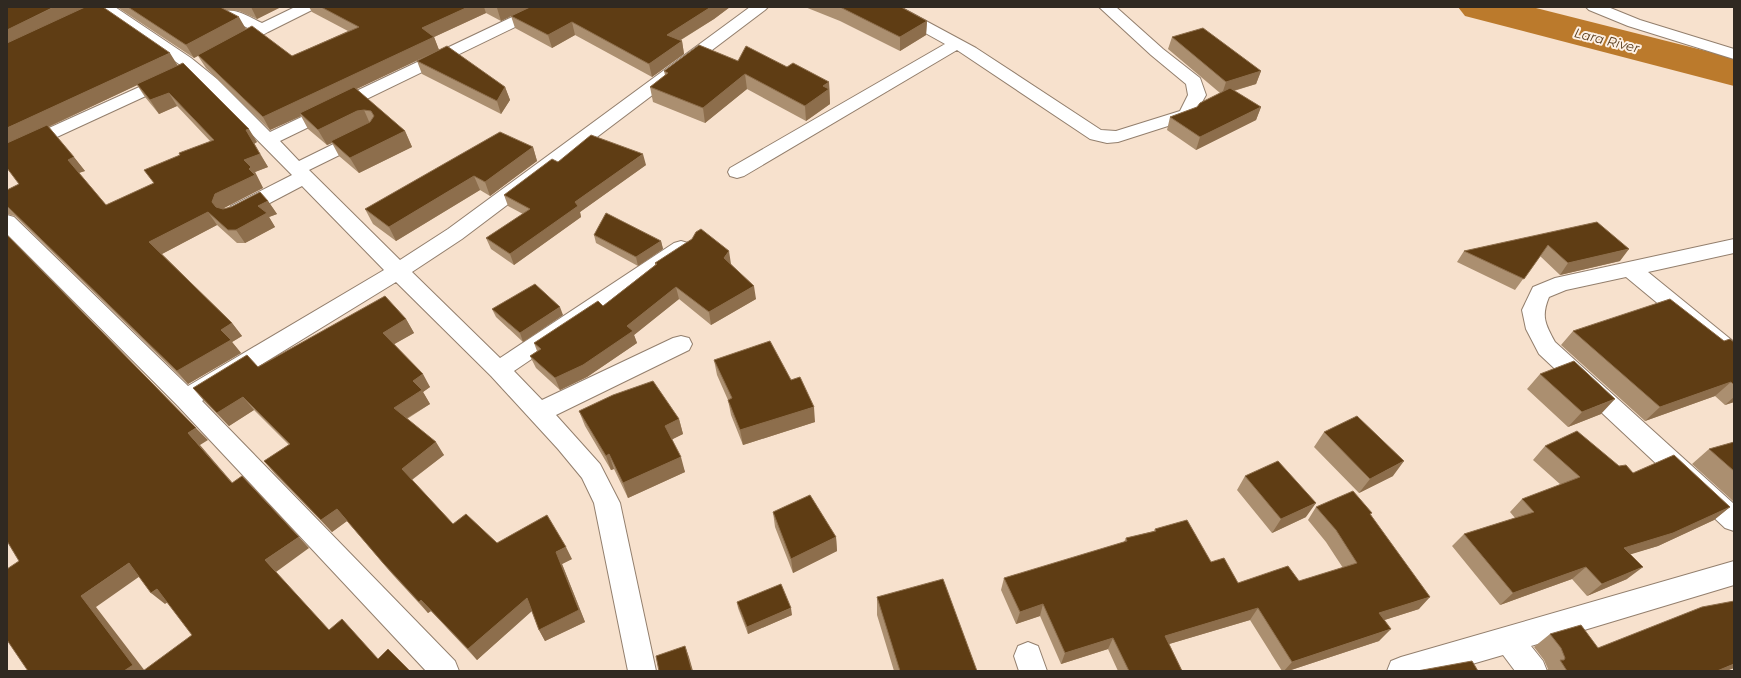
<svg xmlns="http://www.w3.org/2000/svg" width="1741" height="678" viewBox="0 0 1741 678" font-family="Montserrat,sans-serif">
<rect width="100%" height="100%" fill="#f7e1cd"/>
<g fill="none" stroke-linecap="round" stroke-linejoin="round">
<path fill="#bb7a2c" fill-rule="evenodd" d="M 1458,7 L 1532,7 L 1734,58 L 1734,86 L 1465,16 Z"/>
<g stroke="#937f6d" stroke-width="2">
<path id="minor" d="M 97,7 L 115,7 L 191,58 L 217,79 L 270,132 L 533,7 L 553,7 L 550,10 L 280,141 L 299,161 L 356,133 L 362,131 L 368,133 L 371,137 L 368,141 L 309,170 L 400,260 L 448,229 L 750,7 L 768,7 L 765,10 L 462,239 L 412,272 L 500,358 L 674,243 L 681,241 L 688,243 L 691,248 L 688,253 L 514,371 L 542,400 L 673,338 L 681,336 L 689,338 L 692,344 L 689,350 L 556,415 L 600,464 L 620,503 L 656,671 L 628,671 L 594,503 L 582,478 L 558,449 L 491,376 L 396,282 L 202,401 L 455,661 L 459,671 L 426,671 L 178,406 L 7,234 L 7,215 L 14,217 L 188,386 L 384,270 L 302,186 L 245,216 L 238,217 L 231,216 L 228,211 L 231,206 L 292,175 L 205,87 L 179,64 L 100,10 Z
M 295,7 L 315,7 L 312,10 L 268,32 L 238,49 L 232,51 L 226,49 L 224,46 L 226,43 L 250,29 L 225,17 L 222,14 L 225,11 C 237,8 251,18 262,23 Z
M 881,7 L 900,7 L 976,48 L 1101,130 L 1116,131 L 1180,111 L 1188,95 L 1186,84 L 1151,55 L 1099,7 L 1116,7 L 1163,49 L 1200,78 L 1206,95 L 1193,118 L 1118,142 L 1107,143 L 1090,139 L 957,50 L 744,176 L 737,178 L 730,176 L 728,172 L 730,168 L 945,44 L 884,10 Z
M 1586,7 L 1608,7 L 1640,20 L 1734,49 L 1734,59 L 1628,26 L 1589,10 Z
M 168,74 L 174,75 L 176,79 L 174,83 L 7,160 L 7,147 Z
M 1734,239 L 1734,253 L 1648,272 L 1734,342 L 1734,363 L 1726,360 L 1626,277 L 1566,290 L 1549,297 C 1541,316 1545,324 1555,342 L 1734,504 L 1734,531 L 1725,528 L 1539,354 L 1526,329 L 1522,310 L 1533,287 L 1555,278 Z
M 1734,561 L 1734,585 L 1531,646 L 1543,661 L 1547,671 L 1515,671 L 1503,655 L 1448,671 L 1387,671 L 1391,661 L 1401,657 Z
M 1028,642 L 1038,646 L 1047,671 L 1019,671 L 1014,656 L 1018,646 Z"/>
</g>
<use href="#minor" fill="#fff" fill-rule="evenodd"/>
</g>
<path fill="#ab8f70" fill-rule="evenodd" d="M 7,7 L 178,65 L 257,142 L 254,143 L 268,167 L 255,172 L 263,188 L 224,208 L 224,209 L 268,201 L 277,214 L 269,217 L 275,227 L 245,243 L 237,243 L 217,225 L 162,254 L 232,323 L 242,336 L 232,342 L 241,353 L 188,384 L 15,216 L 7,214 L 7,190 L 19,184 ZM 137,85 L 145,97 L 159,114 L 177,106 L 211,142 L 180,155 L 154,184 L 106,205 L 79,173 L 85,171 L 49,127 Z
M 117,7 L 281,7 L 257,19 L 239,11 L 225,10 L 246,29 L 292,56 L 348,31 L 312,12 L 309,7 L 730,7 L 714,19 L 681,40 L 682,41 L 684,54 L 652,77 L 575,35 L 552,48 L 515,28 L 511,16 L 515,14 L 501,21 L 486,13 L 434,37 L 439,50 L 356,89 L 405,131 L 412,147 L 359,173 L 339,156 L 332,143 L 327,145 L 308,129 L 301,116 L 270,130 L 206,68 L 198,56 L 194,58 Z
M 805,7 L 901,7 L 927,21 L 926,35 L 900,51 L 840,21 Z
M 1172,37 L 1261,71 L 1256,84 L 1234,91 L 1261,107 L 1256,120 L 1196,150 L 1167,130 L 1170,117 L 1197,107 L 1220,93 L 1168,49 Z
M 417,61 L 505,87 L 510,100 L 501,114 L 422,74 Z
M 787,67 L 829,82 L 830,104 L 806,121 L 747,89 L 705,123 L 653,102 L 650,87 L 665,75 L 664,71 Z
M 533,147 L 537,161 L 490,196 L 480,190 L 396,241 L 373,224 L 365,209 Z
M 558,162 L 646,165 L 580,212 L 581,217 L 514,265 L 491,249 L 486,238 L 523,214 L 508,206 L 504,195 Z
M 1597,222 L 1620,261 L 1560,275 L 1540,256 L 1515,290 L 1457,262 L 1464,251 Z
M 594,235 L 661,241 L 663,249 L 638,266 L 596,243 Z
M 655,263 L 731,264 L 756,299 L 711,325 L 679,299 L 634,335 L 637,343 L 587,377 L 560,390 L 536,368 L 530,356 L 537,351 L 534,343 L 603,306 L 655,265 Z
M 492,309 L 563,315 L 523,342 L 496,317 Z
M 406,319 L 414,333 L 394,344 L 430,387 L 423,392 L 430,404 L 407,419 L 444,455 L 412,480 L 453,524 L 497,543 L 572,559 L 562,564 L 585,622 L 545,641 L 539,630 L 532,611 L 477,660 L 431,611 L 428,613 L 393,575 L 347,521 L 332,532 L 275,474 L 264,461 L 289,445 L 254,410 L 229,426 L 204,401 L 193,388 Z
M 1573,331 L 1734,342 L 1734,402 L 1725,405 L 1715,396 L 1645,421 L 1561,345 Z
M 714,360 L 791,380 L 815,422 L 743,445 L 731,415 L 728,400 L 717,375 Z
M 1540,374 L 1601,414 L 1568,427 L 1527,389 Z
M 579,411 L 679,419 L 683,434 L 672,439 L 685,472 L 628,498 L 614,469 L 611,470 L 585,426 Z
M 1324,432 L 1393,476 L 1359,493 L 1314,447 Z
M 1734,442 L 1734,502 L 1692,464 L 1709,449 Z
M 1545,446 L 1619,466 L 1633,473 L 1730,507 L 1714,520 L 1658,546 L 1630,554 L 1627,579 L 1587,596 L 1572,579 L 1500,605 L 1452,546 L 1464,534 L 1515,518 L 1510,512 L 1522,499 L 1561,485 L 1533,460 Z
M 1245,476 L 1306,517 L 1272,533 L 1237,490 Z
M 1316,507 L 1371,515 L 1419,609 L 1384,620 L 1379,641 L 1288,671 L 1282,671 L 1250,620 L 1169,644 L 1182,671 L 1118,671 L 1108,649 L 1061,664 L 1040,616 L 1016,624 L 1001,590 L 1004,578 L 1124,542 L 1126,538 L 1154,531 L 1155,529 L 1211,562 L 1238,583 L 1299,581 L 1343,568 L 1326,542 L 1308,520 Z
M 773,512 L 836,537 L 837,551 L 793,573 L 775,527 Z
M 877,597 L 977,671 L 894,671 L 877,615 Z
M 737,602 L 792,615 L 748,634 L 738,608 Z
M 1550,634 L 1598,648 L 1734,668 L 1726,671 L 1545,671 L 1548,669 L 1544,660 L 1534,647 Z"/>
<path fill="#8d6e4c" d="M 54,7 L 89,7 L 7,47 L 7,30 Z
M 251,7 L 281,7 L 257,19 Z
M 468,7 L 484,7 L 486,13 L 434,37 L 439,50 L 302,115 L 300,113 L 301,116 L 270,130 L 263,117 L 422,28 Z
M 499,7 L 530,7 L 501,21 L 497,8 Z
M 711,7 L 730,7 L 714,19 L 669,47 L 667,35 Z
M 239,17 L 246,29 L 194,58 L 186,45 Z
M 927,21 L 926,35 L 900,51 L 900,37 Z
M 572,22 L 575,35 L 552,48 L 548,35 Z
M 682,41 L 684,54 L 652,77 L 649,64 Z
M 170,53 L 178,66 L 7,146 L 7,128 Z
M 1261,71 L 1256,84 L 1222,94 L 1226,82 Z
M 745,74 L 747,89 L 705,123 L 703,108 Z
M 829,82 L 830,104 L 806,121 L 805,106 L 823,86 Z
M 505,87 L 510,100 L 501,114 L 497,101 Z
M 169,93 L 177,106 L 159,114 L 150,100 Z
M 1261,107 L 1256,120 L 1196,150 L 1200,137 Z
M 364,110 L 371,126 L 331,141 L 332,143 L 327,145 L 318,130 L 357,111 Z
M 249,129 L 257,142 L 254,144 L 246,130 Z
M 405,131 L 412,147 L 359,173 L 350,158 Z
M 533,147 L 537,161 L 490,196 L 485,182 Z
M 260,154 L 268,167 L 255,172 L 263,188 L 224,208 L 221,215 L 212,202 L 215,194 L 244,160 Z
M 643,154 L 646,165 L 580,212 L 581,217 L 514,265 L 510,254 L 575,202 Z
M 74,157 L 85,171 L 78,173 L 68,160 Z
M 474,176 L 480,190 L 396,241 L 389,227 Z
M 268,201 L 277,214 L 269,217 L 275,227 L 245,243 L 236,230 L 258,206 Z
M 208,212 L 217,225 L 160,255 L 149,242 Z
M 661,241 L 663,249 L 638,266 L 636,257 Z
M 1629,249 L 1620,261 L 1560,275 L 1568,263 Z
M 729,251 L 731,264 L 726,270 L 724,258 Z
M 754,286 L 756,299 L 711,325 L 709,312 Z
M 676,287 L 679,299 L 634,335 L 637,343 L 587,377 L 560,390 L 555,378 L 627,326 Z
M 560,307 L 563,315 L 523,342 L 520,333 Z
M 406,319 L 414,333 L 391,346 L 383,333 Z
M 232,323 L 242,336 L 232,342 L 241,353 L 188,384 L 177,371 L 221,330 Z
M 423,374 L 430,387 L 423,392 L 430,404 L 402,421 L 394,408 L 413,381 Z
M 1731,382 L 1715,396 L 1645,421 L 1660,407 Z
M 243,397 L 254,410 L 229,426 L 217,413 Z
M 1734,397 L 1734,402 L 1725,405 Z
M 1615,399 L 1601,414 L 1568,427 L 1582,412 Z
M 814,407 L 815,422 L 743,445 L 740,430 Z
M 679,419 L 683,434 L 669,441 L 665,426 Z
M 196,428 L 208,440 L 200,445 L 243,495 L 232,483 L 188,433 Z
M 436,442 L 444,455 L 410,481 L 402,469 Z
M 609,454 L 614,469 L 611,470 L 606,456 Z
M 681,457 L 685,472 L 628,498 L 623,483 Z
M 1404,461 L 1393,476 L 1359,493 L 1370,479 Z
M 1316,503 L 1306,517 L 1272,533 L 1281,519 Z
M 1730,507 L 1714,520 L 1658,546 L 1609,561 L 1624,548 Z
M 337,509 L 347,521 L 332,532 L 321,520 Z
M 299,537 L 309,548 L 276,572 L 339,641 L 329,630 L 265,560 Z
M 836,537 L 837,551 L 793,573 L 791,559 Z
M 566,547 L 572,559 L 562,564 L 585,622 L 545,641 L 539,630 L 556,552 Z
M 129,563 L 143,574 L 96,607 L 145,671 L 124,671 L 81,596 Z
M 1586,567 L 1572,579 L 1500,605 L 1513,593 Z
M 1643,567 L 1627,579 L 1587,596 L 1602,584 Z
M 157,589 L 171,600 L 165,604 L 151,593 Z
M 1430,597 L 1419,609 L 1369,625 L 1379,613 Z
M 527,598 L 534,609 L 477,660 L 468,649 Z
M 421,600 L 431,611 L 428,613 L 419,602 Z
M 1043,604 L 1040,616 L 1016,624 L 1020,612 Z
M 791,608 L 792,615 L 748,634 L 747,627 Z
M 1258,608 L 1250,620 L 1159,647 L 1165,636 Z
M 1391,629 L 1379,641 L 1288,671 L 1284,671 L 1292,662 Z
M 1113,638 L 1108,649 L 1061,664 L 1065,653 Z
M 685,646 L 689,657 L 693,671 L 692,671 Z
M 1734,664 L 1734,668 L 1726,671 L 1717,671 Z"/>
<path fill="#5f3d14" stroke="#8d6e4c" d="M 7,7 L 54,7 L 7,30 Z
M 85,7 L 103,7 L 170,53 L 7,128 L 7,43 Z
M 128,7 L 220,7 L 239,17 L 186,45 Z
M 321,7 L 468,7 L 422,28 L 434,37 L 263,117 L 198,55 L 252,26 L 292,56 L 359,27 Z
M 530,7 L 711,7 L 667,35 L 682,41 L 649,64 L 572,22 L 548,35 L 511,16 Z
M 840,7 L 901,7 L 927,21 L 900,37 Z
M 1203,28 L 1261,71 L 1226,82 L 1172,37 Z
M 699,45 L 738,61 L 746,46 L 787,67 L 793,63 L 829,82 L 823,86 L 829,89 L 805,106 L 745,74 L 703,108 L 650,87 L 668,73 L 664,71 Z
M 447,46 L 505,87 L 497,101 L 417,61 Z
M 183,63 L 249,129 L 246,130 L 260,154 L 244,160 L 251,167 L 249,169 L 255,175 L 215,194 L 212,202 L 216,207 L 223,209 L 231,207 L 260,192 L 268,201 L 258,206 L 267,213 L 236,230 L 228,230 L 208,212 L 149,242 L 232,323 L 221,330 L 231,340 L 177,371 L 7,206 L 7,190 L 19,184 L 7,168 L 7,143 L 47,125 L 74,157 L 68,160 L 106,205 L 154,183 L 144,170 L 180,155 L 179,153 L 214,140 L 169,93 L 150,100 L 137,84 Z
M 354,87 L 405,131 L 350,158 L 331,141 L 370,122 L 374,116 L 371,111 L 364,110 L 357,111 L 318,130 L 300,113 Z
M 1230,88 L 1261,107 L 1200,137 L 1170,117 L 1197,107 L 1200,103 Z
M 500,132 L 533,147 L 485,182 L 474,176 L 389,227 L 365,209 Z
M 591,135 L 643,154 L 575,202 L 578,206 L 510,254 L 486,238 L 530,209 L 504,195 L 552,159 L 558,162 Z
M 606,213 L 661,241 L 636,257 L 594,235 Z
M 1597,222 L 1629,249 L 1568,263 L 1548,245 L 1524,279 L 1464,251 Z
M 701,229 L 729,251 L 724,258 L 754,286 L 709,312 L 676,287 L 627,326 L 633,331 L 583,365 L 555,378 L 530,356 L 541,349 L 534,343 L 598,301 L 603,306 L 657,264 L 655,263 L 692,239 L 696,232 Z
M 7,235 L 196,428 L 188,433 L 232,483 L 242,476 L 299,537 L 265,560 L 329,630 L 342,619 L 378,659 L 388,649 L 410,671 L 143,671 L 192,635 L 157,589 L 151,593 L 129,563 L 81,596 L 133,665 L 124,671 L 28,671 L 7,640 L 7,569 L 19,561 L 7,541 Z
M 535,284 L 560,307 L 520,333 L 492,309 Z
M 385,296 L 406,319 L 383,333 L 423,374 L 413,381 L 422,390 L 394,408 L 436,442 L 402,469 L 453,524 L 466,514 L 497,543 L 547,515 L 566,547 L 556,552 L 579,610 L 539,630 L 527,598 L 468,649 L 421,600 L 419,602 L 384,564 L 337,509 L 321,520 L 264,461 L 290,444 L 243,397 L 217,413 L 193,388 L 247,355 L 258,367 Z
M 1670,299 L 1724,341 L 1730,339 L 1734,342 L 1734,385 L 1731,382 L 1660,407 L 1573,331 Z
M 770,341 L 791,380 L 800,377 L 814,407 L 740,430 L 728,400 L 732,398 L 714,360 Z
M 1574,361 L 1615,399 L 1582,412 L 1540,374 Z
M 653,381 L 679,419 L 665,426 L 681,457 L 623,483 L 609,454 L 606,456 L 579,411 L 613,395 Z
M 1357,416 L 1404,461 L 1370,479 L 1324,432 Z
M 1577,431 L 1619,466 L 1626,465 L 1633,473 L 1674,455 L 1730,507 L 1673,533 L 1624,548 L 1643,567 L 1602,584 L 1586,567 L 1513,593 L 1464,534 L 1534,512 L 1522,499 L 1580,477 L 1545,446 Z
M 1734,442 L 1734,471 L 1709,449 Z
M 1278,461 L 1316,503 L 1281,519 L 1245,476 Z
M 1353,491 L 1372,513 L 1370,514 L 1430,597 L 1379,613 L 1391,629 L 1292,662 L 1258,608 L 1165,636 L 1182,671 L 1129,671 L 1113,638 L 1065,653 L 1043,604 L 1020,612 L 1004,578 L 1127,541 L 1126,538 L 1156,531 L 1155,529 L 1187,520 L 1211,562 L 1224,558 L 1238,583 L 1288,566 L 1299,581 L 1357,563 L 1336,530 L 1316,507 Z
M 810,495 L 836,537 L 791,559 L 773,512 Z
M 943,579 L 977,671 L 900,671 L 877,597 Z
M 781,584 L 791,608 L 747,627 L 737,602 Z
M 1734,601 L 1734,664 L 1717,671 L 1567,671 L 1560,660 L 1564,660 L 1565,658 L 1561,648 L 1550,634 L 1581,625 L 1598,648 L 1702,607 Z
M 685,646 L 692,671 L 659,671 L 656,656 Z
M 1472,661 L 1478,671 L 1417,671 Z"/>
<g text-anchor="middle" stroke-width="4" stroke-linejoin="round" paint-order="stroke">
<g font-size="13" font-style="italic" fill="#593d1d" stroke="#fdf0e4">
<text transform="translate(1607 40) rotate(14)" y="5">Lara River</text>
</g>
</g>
<rect width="1741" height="678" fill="none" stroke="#302921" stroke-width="16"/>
</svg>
